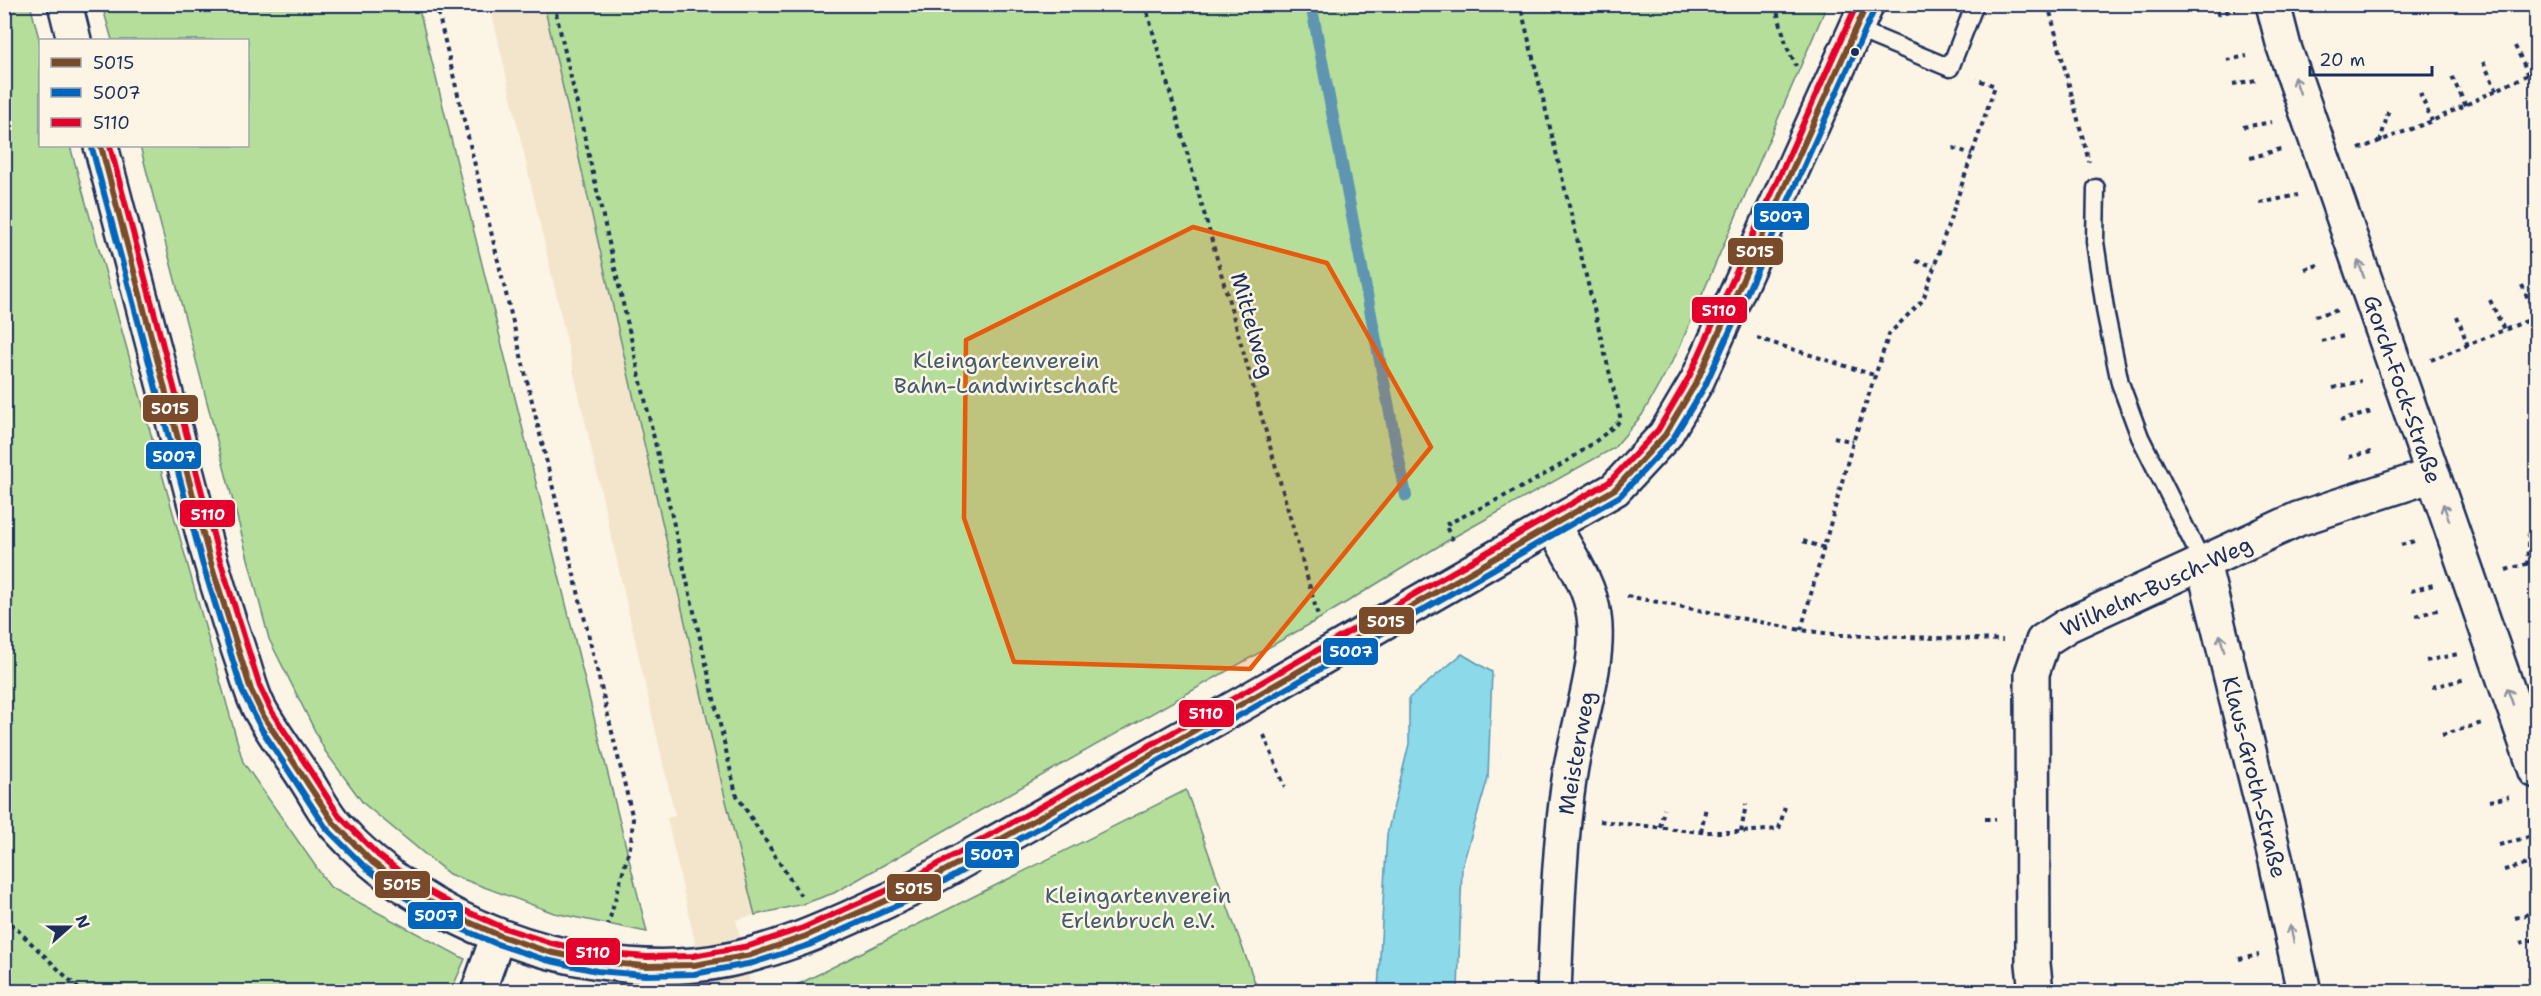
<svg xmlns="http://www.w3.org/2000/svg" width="2541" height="996" viewBox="0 0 2541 996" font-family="'Shantell Sans',sans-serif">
<rect width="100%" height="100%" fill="#fcf5e5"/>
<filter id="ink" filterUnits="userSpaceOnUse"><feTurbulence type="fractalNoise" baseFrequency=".0167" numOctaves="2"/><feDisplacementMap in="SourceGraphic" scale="12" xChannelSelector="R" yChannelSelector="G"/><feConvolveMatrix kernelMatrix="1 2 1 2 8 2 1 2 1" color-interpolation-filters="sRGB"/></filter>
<g filter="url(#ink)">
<path fill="#f3e5cc" d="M 490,5 L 544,5 L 724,793 L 755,915 L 736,920 L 752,991 L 706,991 L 667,818 L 675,816 Z"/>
<path fill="#b5de9a" stroke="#68867c" stroke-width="1.5" d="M 30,4 L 40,42 L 40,146 L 70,146 L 243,762 L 330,887 L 465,959 L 451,991 L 5,991 L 4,5 Z
M 102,5 L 418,5 L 647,932 L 554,913 L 449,874 L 363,803 L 325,751 L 269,639 L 140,146 L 248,146 L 248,40 L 112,40 Z
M 544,5 L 544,4 L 1827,5 L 1677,353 L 1642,415 L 1614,448 L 1452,538 L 1319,619 L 834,893 L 803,904 L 755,915 L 724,793 Z
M 1186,790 L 1258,991 L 785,991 Z"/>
<path fill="#8bd9e9" stroke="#5e95b1" stroke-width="1.5" d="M 1462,654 L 1492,672 L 1488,778 L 1462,867 L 1458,991 L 1378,991 L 1387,834 L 1409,744 L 1409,698 Z"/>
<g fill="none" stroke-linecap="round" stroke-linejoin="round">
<path stroke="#5e95b1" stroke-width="12" d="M 1311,4 L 1406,496"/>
<g stroke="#1b2f5e" stroke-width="21">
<path id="lane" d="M 1856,29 L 1950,68 L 1975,4
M 2096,188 L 2095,242 L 2106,315 L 2120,383 L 2140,437 L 2203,563"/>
</g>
<g stroke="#1b2f5e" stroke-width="38">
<path id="street" d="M 2273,4 L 2284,47 L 2536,771
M 1553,525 C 1568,553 1590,583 1594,616 C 1601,663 1577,726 1570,773 C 1559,845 1557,919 1554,992
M 2203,563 L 2276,861 L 2304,992
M 478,992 L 498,936
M 2036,992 L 2033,964 L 2032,673 L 2043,641 L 2068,625 L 2298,519 L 2433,475"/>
</g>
<g stroke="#1b2f5e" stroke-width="38">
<path id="secondary" d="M 65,4 L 74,40
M 101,146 C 132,264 163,383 194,501 C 208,554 223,605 241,657 C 247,674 251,693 259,708 C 272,732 289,754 304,777 C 315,793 324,813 338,828 C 422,923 569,976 694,965 C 771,958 843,921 912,889 L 1247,701 L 1615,489 L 1665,435 L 1697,381 L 1867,4"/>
</g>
<path stroke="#1b2f5e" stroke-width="4" stroke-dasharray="4.5 4.5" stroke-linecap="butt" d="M 436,4 L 633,819 L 631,843 L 608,925
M 554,4 L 736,794 L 802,898
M 1145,4 L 1318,616
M 1775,4 L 1787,47 L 1796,66
M 2048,4 L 2089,162
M 2216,14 L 2236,10
M 2515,46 L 2529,75
M 2227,60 L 2247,56
M 2483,62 L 2497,91
M 2452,77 L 2466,106
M 2233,84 L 2256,80
M 2420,93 L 2432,121
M 2243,127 L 2272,122
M 2380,142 L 2389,109
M 1953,148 L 1972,154
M 2359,149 L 2432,121 L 2536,71
M 2250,158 L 2281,149
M 2260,203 L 2298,195
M 1916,261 L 1934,266
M 2305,269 L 2321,264
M 2522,285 L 2536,317
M 2490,300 L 2505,332
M 2315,316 L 2338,310
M 2457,316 L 2468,346
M 1757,338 L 1877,376
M 2321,341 L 2344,336
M 2431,360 L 2536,317
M 2333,388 L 2361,381
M 2340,421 L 2371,412
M 1834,437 L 1853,442
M 2349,457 L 2375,451
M 1453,540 L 1445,525 C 1507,495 1571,466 1621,420 L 1520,4
M 1803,541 L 1825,548
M 2401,545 L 2418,540
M 2527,565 L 2529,530
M 2506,570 L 2536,561
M 2411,591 L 2433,585
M 1627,596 L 1801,630 L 1840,635 L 2003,640
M 2416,616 L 2441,609
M 1801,630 L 1853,442 L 1889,334 L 1923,300 L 1995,86 L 1976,79
M 2426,661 L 2458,654
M 2432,687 L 2466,679
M 1264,735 L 1285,787
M 2442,735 L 2482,723
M 2489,801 L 2509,797
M 1985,819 L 1996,819
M 1600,821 L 1701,832 L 1741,832 L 1779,829 L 1786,803
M 1660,827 L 1664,809
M 1701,832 L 1706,807
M 1741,832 L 1746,804
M 2499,845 L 2536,835
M 2504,870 L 2536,862
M 4,917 L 82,992
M 2515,918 L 2536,912
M 2520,943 L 2536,939
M 2239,959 L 2259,955
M 2528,980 L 2536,977
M 2244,991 L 2264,986"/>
<use href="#lane" stroke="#fcf5e5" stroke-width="16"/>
<use href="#street" stroke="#fcf5e5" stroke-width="33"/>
<use href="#secondary" stroke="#fcf5e5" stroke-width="33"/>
<g stroke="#fcf5e5" stroke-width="10">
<path id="bus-1" d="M 101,146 L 210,560 L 251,690 L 264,717 L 333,822 L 372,862 L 411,891 L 455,916 L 501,936 L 549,952 L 597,962 L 646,966 L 694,965 L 751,955 L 806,936 L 912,889 L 1247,701 L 1615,489 L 1665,435 L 1697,381 L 1867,4"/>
</g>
<g stroke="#fcf5e5" stroke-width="10">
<path id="bus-2" d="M 92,148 L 202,562 L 243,693 L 262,730 L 326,828 L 366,868 L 406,898 L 450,924 L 497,944 L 546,960 L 597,971 L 645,975 L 694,974 L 753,963 L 809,945 L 916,897 L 1251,709 L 1620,496 L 1672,440 L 1705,386 L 1875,8"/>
</g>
<g stroke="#fcf5e5" stroke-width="10">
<path id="bus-3" d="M 110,146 L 219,557 L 260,687 L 272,712 L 340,817 L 378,855 L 416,884 L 459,908 L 504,928 L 551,943 L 599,953 L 647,957 L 693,956 L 749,946 L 803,928 L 908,881 L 1243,693 L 1609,482 L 1658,430 L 1689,377 L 1857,4"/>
</g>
<use href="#bus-1" stroke="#7a4b2a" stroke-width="6"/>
<use href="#bus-2" stroke="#0065bd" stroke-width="6"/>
<use href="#bus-3" stroke="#e4002b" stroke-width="6"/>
</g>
<defs><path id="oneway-shaft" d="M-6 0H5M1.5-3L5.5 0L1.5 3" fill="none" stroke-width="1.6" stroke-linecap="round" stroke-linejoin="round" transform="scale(1.5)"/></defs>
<g stroke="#8c92a2">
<use href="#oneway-shaft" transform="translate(2297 85) rotate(-109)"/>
<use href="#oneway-shaft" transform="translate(2361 269) rotate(-109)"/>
<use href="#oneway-shaft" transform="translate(2446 512) rotate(-110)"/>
<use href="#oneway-shaft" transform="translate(2222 643) rotate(-104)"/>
<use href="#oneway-shaft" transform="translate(2510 696) rotate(-109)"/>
<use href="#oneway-shaft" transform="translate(2292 934) rotate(-102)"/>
</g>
</g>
<path fill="#e8590c" fill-opacity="0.2" stroke="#e8590c" stroke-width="4.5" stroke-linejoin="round" d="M 1193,227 L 1327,263 L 1431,447 L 1250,669 L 1014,662 L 964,518 L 966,340 Z"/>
<circle fill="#1b2f5e" stroke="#fcf5e5" stroke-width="2" cx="1855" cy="52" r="5"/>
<g text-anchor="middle" stroke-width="5" stroke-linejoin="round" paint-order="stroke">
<g font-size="22" fill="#1b2f5e" stroke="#fcf5e5">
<text transform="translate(1253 325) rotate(74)" y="8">Mittelweg</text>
<text transform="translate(2403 389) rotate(71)" y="8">Gorch-Fock-Straße</text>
<text transform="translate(2156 586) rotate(-25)" y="8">Wilhelm-Busch-Weg</text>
<text transform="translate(1576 753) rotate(-80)" y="8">Meisterweg</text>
<text transform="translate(2255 777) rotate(76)" y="8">Klaus-Groth-Straße</text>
</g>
<g font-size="22" fill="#425b6d" stroke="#fcf5e5">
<text x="1006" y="368">Kleingartenverein<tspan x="1006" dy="25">Bahn-Landwirtschaft</tspan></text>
<text x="1138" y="903">Kleingartenverein<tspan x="1138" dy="25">Erlenbruch e.V.</tspan></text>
</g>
</g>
<g stroke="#fcf5e5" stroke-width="2">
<rect x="1753" y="202" width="57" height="29" rx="6" fill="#0065bd"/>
<rect x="1727" y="237" width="57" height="29" rx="6" fill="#7a4b2a"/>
<rect x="1691" y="296" width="57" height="28" rx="6" fill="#e4002b"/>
<rect x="142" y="394" width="57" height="29" rx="6" fill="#7a4b2a"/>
<rect x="145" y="441" width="57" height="29" rx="6" fill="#0065bd"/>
<rect x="179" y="499" width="57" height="29" rx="6" fill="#e4002b"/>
<rect x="1358" y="606" width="57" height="29" rx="6" fill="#7a4b2a"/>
<rect x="1322" y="637" width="57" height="29" rx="6" fill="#0065bd"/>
<rect x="1178" y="699" width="57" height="29" rx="6" fill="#e4002b"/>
<rect x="964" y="840" width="56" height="29" rx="6" fill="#0065bd"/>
<rect x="374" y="870" width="57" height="29" rx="6" fill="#7a4b2a"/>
<rect x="886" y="873" width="56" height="29" rx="6" fill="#7a4b2a"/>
<rect x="407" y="901" width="57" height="29" rx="6" fill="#0065bd"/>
<rect x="565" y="937" width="56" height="29" rx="6" fill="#e4002b"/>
</g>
<g font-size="16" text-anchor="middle" font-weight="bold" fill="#fff">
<text x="1781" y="222">5007</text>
<text x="1755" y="257">5015</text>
<text x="1719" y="316">5110</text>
<text x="170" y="414">5015</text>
<text x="174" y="462">5007</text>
<text x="208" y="520">5110</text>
<text x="1386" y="627">5015</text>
<text x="1351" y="657">5007</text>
<text x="1206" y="719">5110</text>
<text x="992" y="860">5007</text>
<text x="402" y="890">5015</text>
<text x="914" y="894">5015</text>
<text x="436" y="921">5007</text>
<text x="593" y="958">5110</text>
</g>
<rect width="2541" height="996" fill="none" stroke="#fcf5e5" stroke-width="24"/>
<rect x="12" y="12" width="2517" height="972" fill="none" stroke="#1b2f5e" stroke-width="2" filter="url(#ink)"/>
<rect x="39" y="39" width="210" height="108" fill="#fcf5e5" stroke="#a2a6af" stroke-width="1.5"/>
<rect x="51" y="58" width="30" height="9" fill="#7a4b2a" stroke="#a2a6af" stroke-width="1.5"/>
<text x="93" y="69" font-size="18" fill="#1b2f5e">5015</text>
<rect x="51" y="88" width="30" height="9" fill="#0065bd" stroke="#a2a6af" stroke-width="1.5"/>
<text x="93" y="99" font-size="18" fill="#1b2f5e">5007</text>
<rect x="51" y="118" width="30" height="9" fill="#e4002b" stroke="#a2a6af" stroke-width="1.5"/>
<text x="93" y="129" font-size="18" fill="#1b2f5e">5110</text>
<g transform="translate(69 927) rotate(69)" stroke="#fcf5e5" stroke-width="4.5" paint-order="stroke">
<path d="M0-4.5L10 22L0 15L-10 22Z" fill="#1b2f5e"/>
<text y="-9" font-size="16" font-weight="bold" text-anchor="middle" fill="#1b2f5e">N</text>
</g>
<path d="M2310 66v9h122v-9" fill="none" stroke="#1b2f5e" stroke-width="3"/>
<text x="2319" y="66" font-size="18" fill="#1b2f5e" stroke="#fcf5e5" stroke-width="4.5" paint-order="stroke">20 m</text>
</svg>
